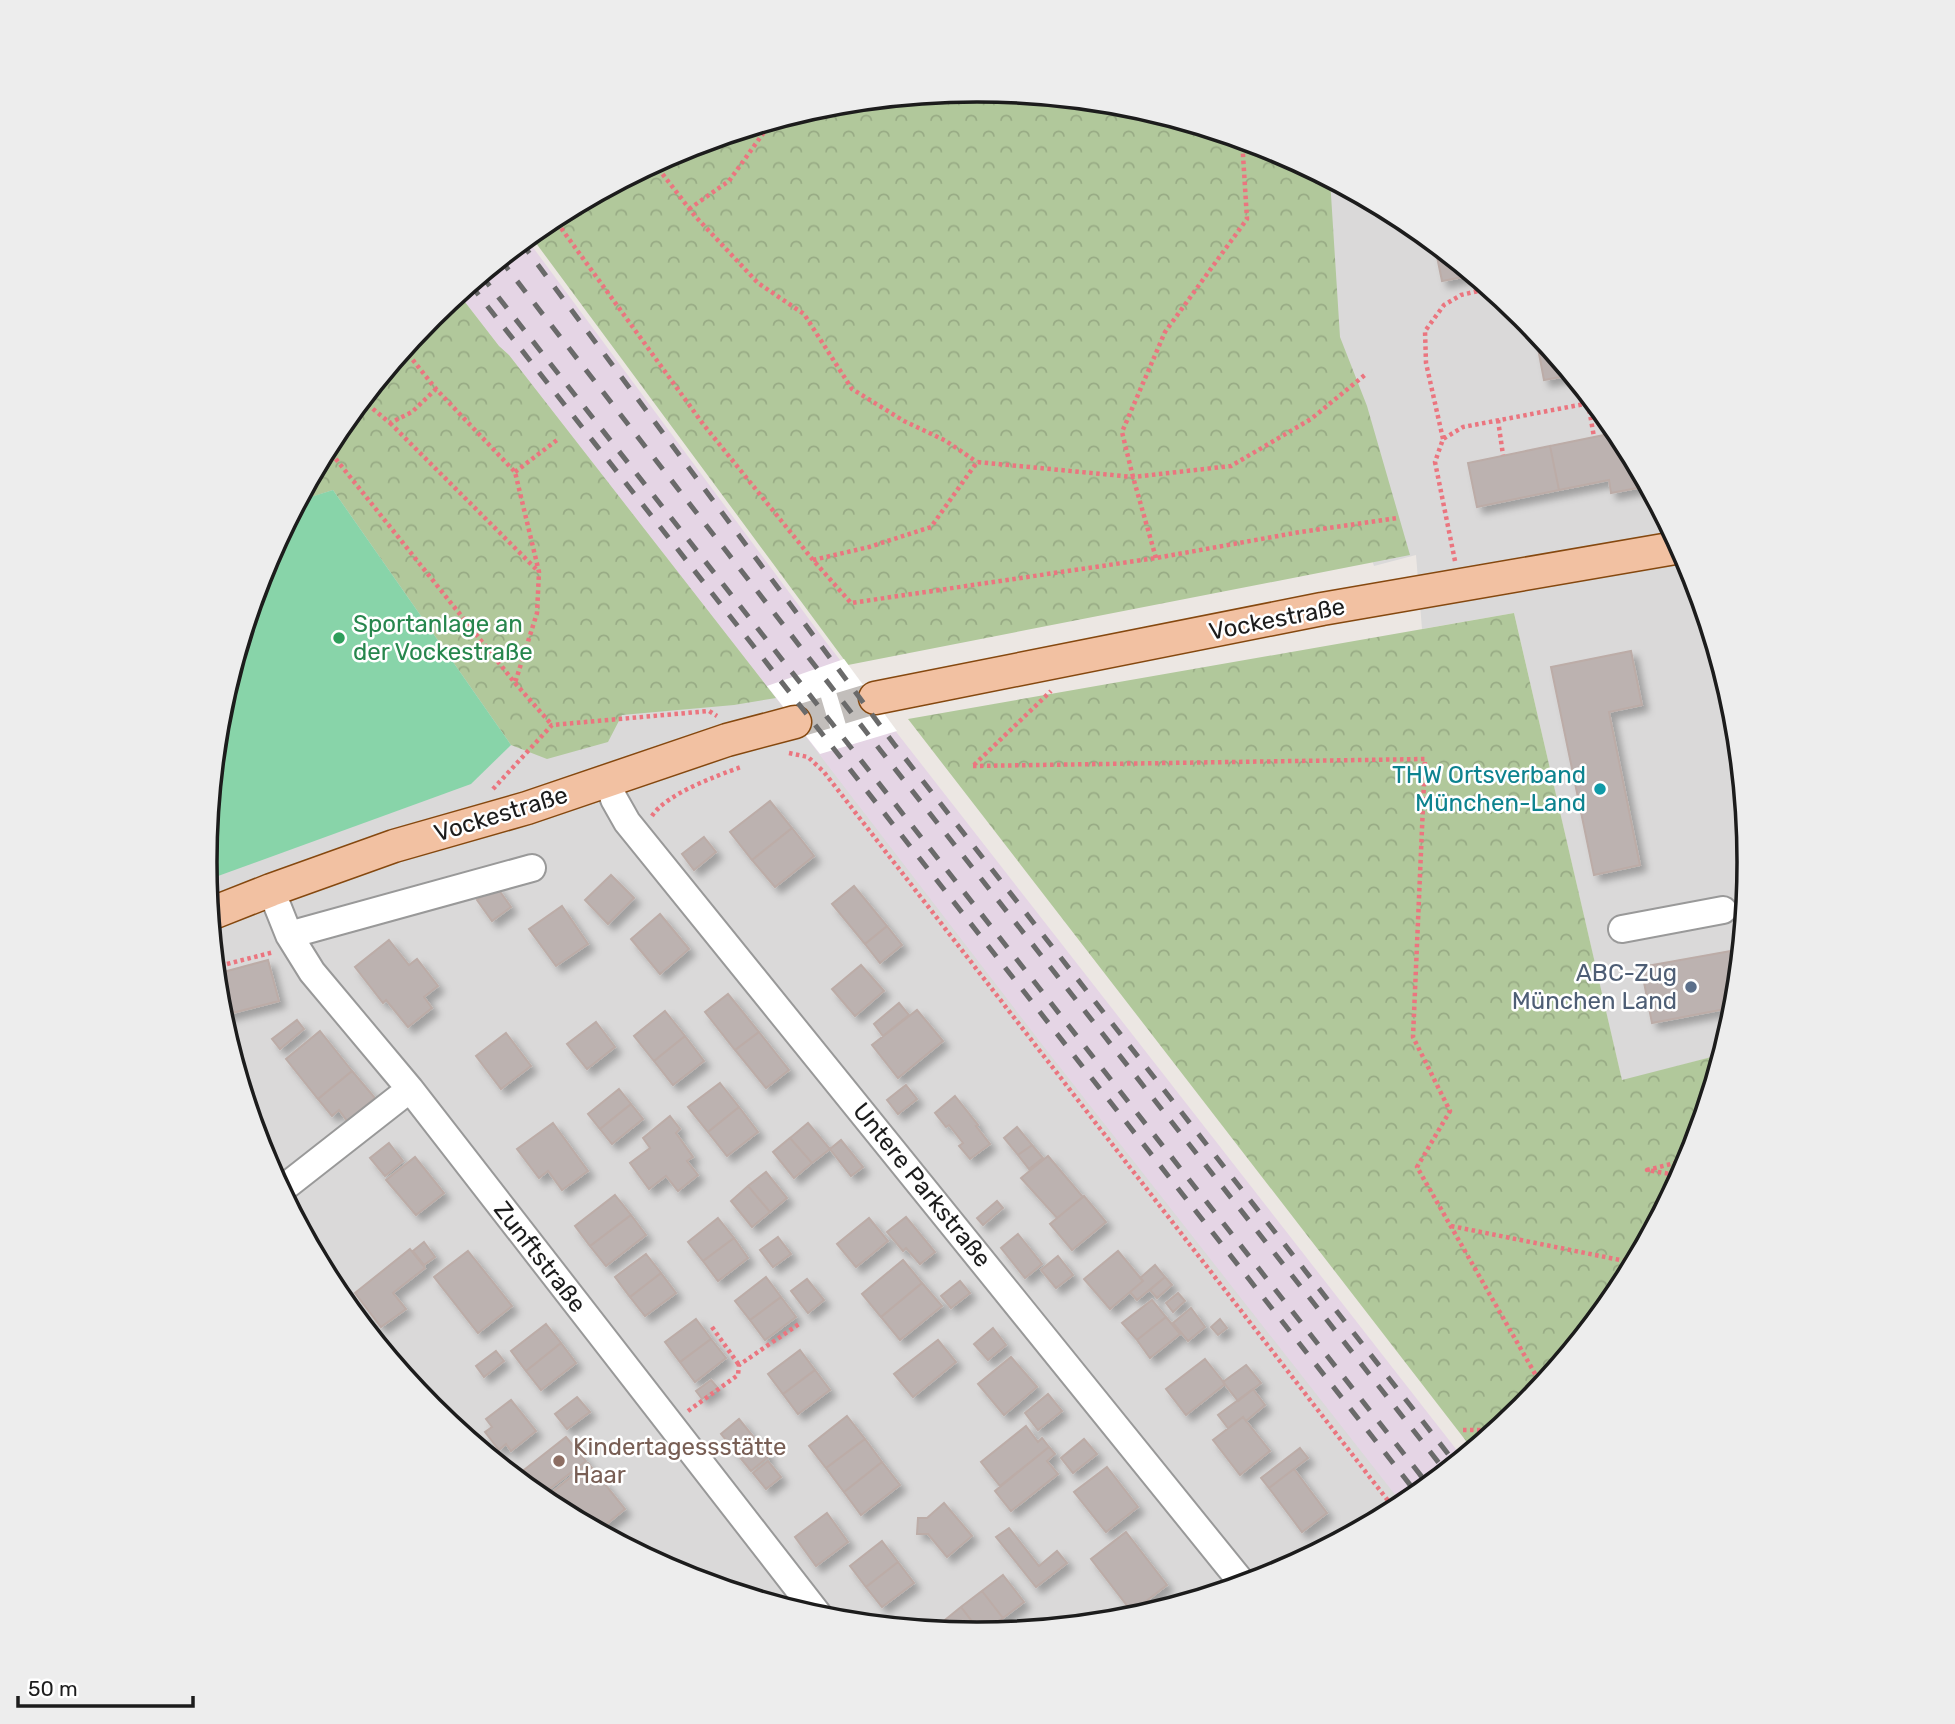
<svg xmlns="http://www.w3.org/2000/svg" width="1955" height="1724" viewBox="0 0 1955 1724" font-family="Rubik,sans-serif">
<defs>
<pattern id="forest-crowns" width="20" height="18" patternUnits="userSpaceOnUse" patternTransform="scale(1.75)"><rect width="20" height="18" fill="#b1c89b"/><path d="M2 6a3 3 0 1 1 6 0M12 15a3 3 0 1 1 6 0" fill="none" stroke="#98ab85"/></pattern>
<filter id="shadow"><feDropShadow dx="6" dy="6" stdDeviation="3.5" flood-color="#0004"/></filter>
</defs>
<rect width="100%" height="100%" fill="#ece7e3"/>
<path fill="#dad9d9" d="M 1235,137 L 1274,148 L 1407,220 L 1524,316 L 1620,433 L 1692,567 L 1735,712 L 1750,862 L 1735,1013 L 1723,1054 L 1622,1081 L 1514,613 L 1422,629 L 1416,555 L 1374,566 Z
M 458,293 L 499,346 L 509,355 L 1405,1505 L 1273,1576 L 1128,1620 L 977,1635 L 826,1620 L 681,1576 L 548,1504 L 431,1408 L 335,1291 L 263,1157 L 220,1012 L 205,862 L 220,711 L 264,566 L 335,432 L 431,315 Z"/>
<path fill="#e5d5e5" d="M 526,238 L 826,642 L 1463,1458 L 1406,1505 L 1404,1506 L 1041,1043 L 776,698 L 509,355 L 499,346 L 458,293 Z"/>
<path fill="url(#forest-crowns)" d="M 978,89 L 1129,104 L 1274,148 L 1330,179 L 1340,337 L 1367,406 L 1410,555 L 848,665 L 530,235 L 549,219 L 682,148 L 827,104 Z
M 458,293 L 499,346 L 509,355 L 776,698 L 734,705 L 622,715 L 608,742 L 547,759 L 511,745 L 333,490 L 302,500 L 300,498 L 335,432 L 431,315 Z
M 1514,613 L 1622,1080 L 1723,1054 L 1691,1158 L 1620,1292 L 1524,1409 L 1473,1450 L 908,719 Z"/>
<path fill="#88d4a9" d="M 333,490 L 511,745 L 471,784 L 207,880 L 205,862 L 220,711 L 264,566 L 298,501 Z"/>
<path fill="#fff" d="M 844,659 L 897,731 L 820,754 L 767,686 Z"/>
<path fill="#bcb2b0" stroke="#bcaca7" stroke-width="2" filter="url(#shadow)" d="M 1434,242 L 1474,275 L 1442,281 Z
M 1534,327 L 1572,375 L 1544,380 Z
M 1619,432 L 1648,486 L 1611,493 L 1609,480 L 1559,490 L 1550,446 Z
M 1550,446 L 1559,490 L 1477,507 L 1468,463 Z
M 1631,651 L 1642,705 L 1609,712 L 1640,865 L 1594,875 L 1551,667 Z
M 770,801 L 792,828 L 752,860 L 730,832 Z
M 792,828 L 814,856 L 775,887 L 752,860 Z
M 704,837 L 716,852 L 694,870 L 682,854 Z
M 611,875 L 634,898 L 608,924 L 585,900 Z
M 496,886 L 511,907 L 492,921 L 477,900 Z
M 854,886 L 887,926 L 865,944 L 832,904 Z
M 562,906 L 588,944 L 556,966 L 529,929 Z
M 660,914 L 689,949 L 660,974 L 631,939 Z
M 887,926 L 902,945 L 880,963 L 865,944 Z
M 389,940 L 409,965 L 417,959 L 438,986 L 424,997 L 432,1008 L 408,1027 L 386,1000 L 383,1003 L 355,967 Z
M 1742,949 L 1736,1007 L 1652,1023 L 1641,967 Z
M 268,960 L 279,1001 L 221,1016 L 216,974 Z
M 861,965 L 884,991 L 855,1016 L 832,989 Z
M 728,994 L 759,1032 L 735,1050 L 705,1012 Z
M 899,1003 L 909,1015 L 883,1036 L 874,1024 Z
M 917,1010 L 943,1041 L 898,1078 L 872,1045 Z
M 665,1011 L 685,1036 L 654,1061 L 634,1036 Z
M 297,1020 L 304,1029 L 280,1049 L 272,1039 Z
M 596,1022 L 615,1047 L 587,1069 L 567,1044 Z
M 320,1031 L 352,1071 L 318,1099 L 286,1059 Z
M 759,1032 L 789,1070 L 766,1088 L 735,1050 Z
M 506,1033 L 531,1066 L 501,1089 L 476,1056 Z
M 685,1036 L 704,1061 L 673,1085 L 654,1061 Z
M 352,1071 L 375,1098 L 347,1121 L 339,1110 L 332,1116 L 318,1099 Z
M 720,1083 L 739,1107 L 708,1132 L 688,1107 Z
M 906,1085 L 917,1099 L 898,1114 L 887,1100 Z
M 619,1089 L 631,1104 L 600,1129 L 588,1114 Z
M 955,1096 L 978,1125 L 976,1126 L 990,1144 L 970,1159 L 959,1146 L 963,1143 L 949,1125 L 946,1127 L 935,1113 Z
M 631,1104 L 643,1119 L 612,1144 L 600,1129 Z
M 739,1107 L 758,1132 L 727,1156 L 708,1132 Z
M 670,1116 L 680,1129 L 676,1133 L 693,1157 L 687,1161 L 698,1175 L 678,1191 L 666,1176 L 649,1189 L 630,1163 L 650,1148 L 643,1138 Z
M 553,1123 L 588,1171 L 562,1190 L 548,1171 L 539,1178 L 517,1149 Z
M 808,1123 L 830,1149 L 812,1163 L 790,1138 Z
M 1017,1127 L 1032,1145 L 1018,1155 L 1004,1138 Z
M 790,1138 L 812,1163 L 794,1178 L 773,1152 Z
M 841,1140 L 863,1167 L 851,1176 L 830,1149 Z
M 389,1143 L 403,1161 L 385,1176 L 370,1158 Z
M 1032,1145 L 1043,1158 L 1029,1169 L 1018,1155 Z
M 1048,1156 L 1083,1197 L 1057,1218 L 1021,1178 Z
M 415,1157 L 444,1193 L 416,1215 L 386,1180 Z
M 766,1172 L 787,1198 L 770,1212 L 748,1186 Z
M 748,1186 L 770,1212 L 752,1227 L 731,1201 Z
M 615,1195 L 631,1215 L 590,1246 L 575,1226 Z
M 1084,1196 L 1106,1222 L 1072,1250 L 1050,1224 Z
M 997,1201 L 1003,1208 L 983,1225 L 977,1218 Z
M 631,1215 L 646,1235 L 606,1266 L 590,1246 Z
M 906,1217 L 935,1252 L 920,1264 L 906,1248 L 903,1251 L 887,1232 Z
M 718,1218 L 734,1238 L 703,1261 L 688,1242 Z
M 869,1218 L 888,1241 L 856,1267 L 837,1244 Z
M 1018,1234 L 1042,1264 L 1025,1278 L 1001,1248 Z
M 778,1237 L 791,1254 L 773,1267 L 760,1250 Z
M 734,1238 L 748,1258 L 718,1281 L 703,1261 Z
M 424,1242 L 435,1257 L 424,1265 L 413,1251 Z
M 410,1249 L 425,1268 L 393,1293 L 406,1309 L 381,1327 L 355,1293 Z
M 468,1251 L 512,1306 L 478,1333 L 434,1277 Z
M 1118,1251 L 1143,1281 L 1110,1309 L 1084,1279 Z
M 646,1254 L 661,1273 L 630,1297 L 615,1277 Z
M 1058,1256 L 1073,1275 L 1056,1288 L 1041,1270 Z
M 903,1260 L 922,1283 L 881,1317 L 862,1294 Z
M 1155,1265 L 1165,1277 L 1137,1300 L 1130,1292 L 1143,1281 L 1140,1278 Z
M 661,1273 L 676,1293 L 645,1316 L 630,1297 Z
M 766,1277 L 781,1297 L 750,1320 L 735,1301 Z
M 1165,1277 L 1172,1285 L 1157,1298 L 1150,1290 Z
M 807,1279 L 824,1300 L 808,1313 L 791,1291 Z
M 960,1281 L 970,1293 L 951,1308 L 941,1296 Z
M 922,1283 L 942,1306 L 900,1340 L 881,1317 Z
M 1178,1293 L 1185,1301 L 1173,1312 L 1166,1303 Z
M 781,1297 L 796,1317 L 765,1340 L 750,1320 Z
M 1152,1300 L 1166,1317 L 1137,1340 L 1122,1323 Z
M 1191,1308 L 1205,1327 L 1188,1341 L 1173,1323 Z
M 1166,1317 L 1180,1334 L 1150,1358 L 1137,1340 Z
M 696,1319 L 711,1339 L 680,1362 L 665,1342 Z
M 1220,1319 L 1227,1328 L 1218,1335 L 1211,1327 Z
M 546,1324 L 561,1343 L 526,1371 L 511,1351 Z
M 993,1328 L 1006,1345 L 988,1360 L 974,1344 Z
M 711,1339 L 726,1358 L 695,1382 L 680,1362 Z
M 938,1340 L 956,1362 L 913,1397 L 894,1374 Z
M 561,1343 L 576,1363 L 541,1390 L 526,1371 Z
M 800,1350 L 815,1370 L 783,1394 L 768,1374 Z
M 496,1351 L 504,1361 L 484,1377 L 476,1366 Z
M 1011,1357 L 1037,1387 L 1004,1415 L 978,1384 Z
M 1205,1359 L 1225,1384 L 1186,1415 L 1166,1389 Z
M 1246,1365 L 1261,1383 L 1238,1401 L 1223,1382 Z
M 815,1370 L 830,1390 L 798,1414 L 783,1394 Z
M 711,1380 L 718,1388 L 702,1399 L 696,1391 Z
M 1253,1389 L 1265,1405 L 1246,1421 L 1243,1417 L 1228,1428 L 1218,1415 Z
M 1048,1394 L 1062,1411 L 1038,1430 L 1025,1413 Z
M 577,1397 L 590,1412 L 567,1429 L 555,1414 Z
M 511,1400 L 536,1431 L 511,1451 L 506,1444 L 499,1450 L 485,1432 L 492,1427 L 486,1419 Z
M 847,1416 L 865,1439 L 826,1468 L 809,1446 Z
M 1243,1417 L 1270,1451 L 1240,1475 L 1213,1440 Z
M 739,1419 L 769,1456 L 751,1471 L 721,1434 Z
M 1026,1426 L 1038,1442 L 1042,1438 L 1049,1447 L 1000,1486 L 981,1462 Z
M 566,1437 L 586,1461 L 539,1497 L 515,1477 Z
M 865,1439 L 882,1462 L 844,1492 L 826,1468 Z
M 1084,1439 L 1097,1454 L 1073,1473 L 1061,1458 Z
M 1049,1447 L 1055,1454 L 1047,1461 L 1058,1474 L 1011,1511 L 995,1491 Z
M 1300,1448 L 1308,1458 L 1269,1488 L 1261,1478 Z
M 768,1461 L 781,1477 L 766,1489 L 753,1473 Z
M 882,1462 L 900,1485 L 861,1515 L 844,1492 Z
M 588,1463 L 625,1509 L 598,1531 L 552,1506 L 545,1498 Z
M 1107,1467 L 1138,1507 L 1106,1532 L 1074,1492 Z
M 1294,1469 L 1327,1513 L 1302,1532 L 1269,1488 Z
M 944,1503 L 972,1536 L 947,1557 L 928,1534 L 917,1534 L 918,1518 L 927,1518 Z
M 827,1513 L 848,1542 L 816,1566 L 795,1537 Z
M 1009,1528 L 1039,1566 L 1057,1551 L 1067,1563 L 1036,1587 L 996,1537 Z
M 1126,1532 L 1167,1585 L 1132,1612 L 1091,1559 Z
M 882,1541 L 898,1562 L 866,1587 L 850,1566 Z
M 898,1562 L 914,1583 L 882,1607 L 866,1587 Z
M 1003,1575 L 1024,1602 L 1003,1618 L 982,1591 Z
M 982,1591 L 1003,1618 L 982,1634 L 961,1607 Z
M 961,1607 L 979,1631 L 975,1635 L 938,1631 L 935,1628 Z"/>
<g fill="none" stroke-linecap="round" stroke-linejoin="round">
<path stroke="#c2bebb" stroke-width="32" stroke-dasharray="32 16" stroke-linecap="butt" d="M 795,722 L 875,698"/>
<g stroke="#999" stroke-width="30">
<path id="minor" d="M 608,781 L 614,799 L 627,822 L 1244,1585
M 271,890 L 289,935 L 312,972 L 410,1089 L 821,1618
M 1622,929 L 1723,910
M 289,935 L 532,868
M 281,1190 L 410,1089"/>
</g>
<g stroke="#85480f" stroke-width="35">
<path id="major" d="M 875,698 L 1322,609 L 1681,547
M 210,914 L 271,890 L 394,846 L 527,808 L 727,740 L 795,722"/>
</g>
<path stroke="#eb757f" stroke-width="4.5" stroke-dasharray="3.5 3.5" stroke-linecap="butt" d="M 654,163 L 695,216 L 758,283 L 804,314 L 852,389 L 904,421 L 946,441 L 977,462
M 689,209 L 729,181 L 772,121
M 553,217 L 703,424 L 813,560 L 851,603 L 1156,558 L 1300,532 L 1397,518
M 404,349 L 436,389 L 515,472 L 539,572 L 537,613 L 515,683
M 362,400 L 390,423 L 412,412 L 436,389
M 1588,403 L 1594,437
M 1498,420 L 1503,455
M 390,423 L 538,571
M 1443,439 L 1426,363 L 1425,331 L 1444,305 L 1461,295 L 1491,288
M 327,448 L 515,683 L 552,725
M 515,472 L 557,440
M 1156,558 L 1133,477 L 1122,432 L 1165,332 L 1247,219 L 1242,139
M 813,560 L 869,547 L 931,527 L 977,462 L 1133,477 L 1231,466 L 1311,419 L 1366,374
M 1455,561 L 1435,462 L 1443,439 L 1463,427 L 1595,402
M 789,753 L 808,757 L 824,772 L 1396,1511
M 974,765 L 1051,691
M 973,766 L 1425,759 L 1413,1037 L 1450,1111 L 1417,1167 L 1542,1386
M 493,789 L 552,725 L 709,711 L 717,716
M 652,816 C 666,794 716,776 741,767
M 227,964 L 274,952
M 1682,1176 L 1647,1170 L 1691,1159
M 1451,1226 L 1635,1263
M 712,1327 L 739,1365
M 688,1411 L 738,1375 L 739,1365 L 799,1324
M 1463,1430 L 1497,1430"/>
<use href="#minor" stroke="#fff" stroke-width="26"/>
<use href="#major" stroke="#f2c1a2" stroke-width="32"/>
<path stroke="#6a6a6a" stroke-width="5" stroke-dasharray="14 14" stroke-linecap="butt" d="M 521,242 L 894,744 L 1456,1464
M 500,259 L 881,751 L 1446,1472
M 481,275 L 1429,1486
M 470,284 L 1418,1495"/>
</g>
<circle fill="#2e9e5b" stroke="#fff" stroke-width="2.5" cx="339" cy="638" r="7"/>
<circle fill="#0f9aa8" stroke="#fff" stroke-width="2.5" cx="1600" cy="789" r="7"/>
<circle fill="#5c6f8a" stroke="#fff" stroke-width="2.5" cx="1691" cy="987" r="7"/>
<circle fill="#8d6e63" stroke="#fff" stroke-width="2.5" cx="559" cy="1461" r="7"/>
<g text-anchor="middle" stroke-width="5" stroke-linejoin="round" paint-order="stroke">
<g font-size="24" fill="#1c1c1c" stroke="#fff">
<text transform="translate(1277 619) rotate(-11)" y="8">Vockestraße</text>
<text transform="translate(501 814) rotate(-17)" y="8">Vockestraße</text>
<text transform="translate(922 1185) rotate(51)" y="8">Untere Parkstraße</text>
<text transform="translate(540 1257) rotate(52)" y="8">Zunftstraße</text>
</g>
<g font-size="24" fill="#27864d" stroke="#fff" text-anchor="start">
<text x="353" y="632">Sportanlage an<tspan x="353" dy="28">der Vockestraße</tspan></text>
</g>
<g font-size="24" fill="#0d838f" stroke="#fff" text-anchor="end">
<text x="1586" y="783">THW Ortsverband<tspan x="1586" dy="28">München-Land</tspan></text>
</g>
<g font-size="24" fill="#4e5e75" stroke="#fff" text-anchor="end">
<text x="1677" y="981">ABC-Zug<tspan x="1677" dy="28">München Land</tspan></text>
</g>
<g font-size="24" fill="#785e54" stroke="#fff" text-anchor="start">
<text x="573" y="1455">Kindertagessstätte<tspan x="573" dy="28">Haar</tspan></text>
</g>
</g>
<path d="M0 0H1955V1724H0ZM217 862a760 760 0 1 1 1520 0a760 760 0 1 1-1520 0Z" fill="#ededed" fill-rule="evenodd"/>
<path fill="none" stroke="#1c1c1c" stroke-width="3.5" d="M217 862a760 760 0 1 1 1520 0a760 760 0 1 1-1520 0Z"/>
<path d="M18 1696v10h175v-10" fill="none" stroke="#1c1c1c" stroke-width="3.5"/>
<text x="28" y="1696" font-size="21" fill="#1c1c1c" stroke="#ffffff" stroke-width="5" paint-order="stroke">50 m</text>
</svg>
